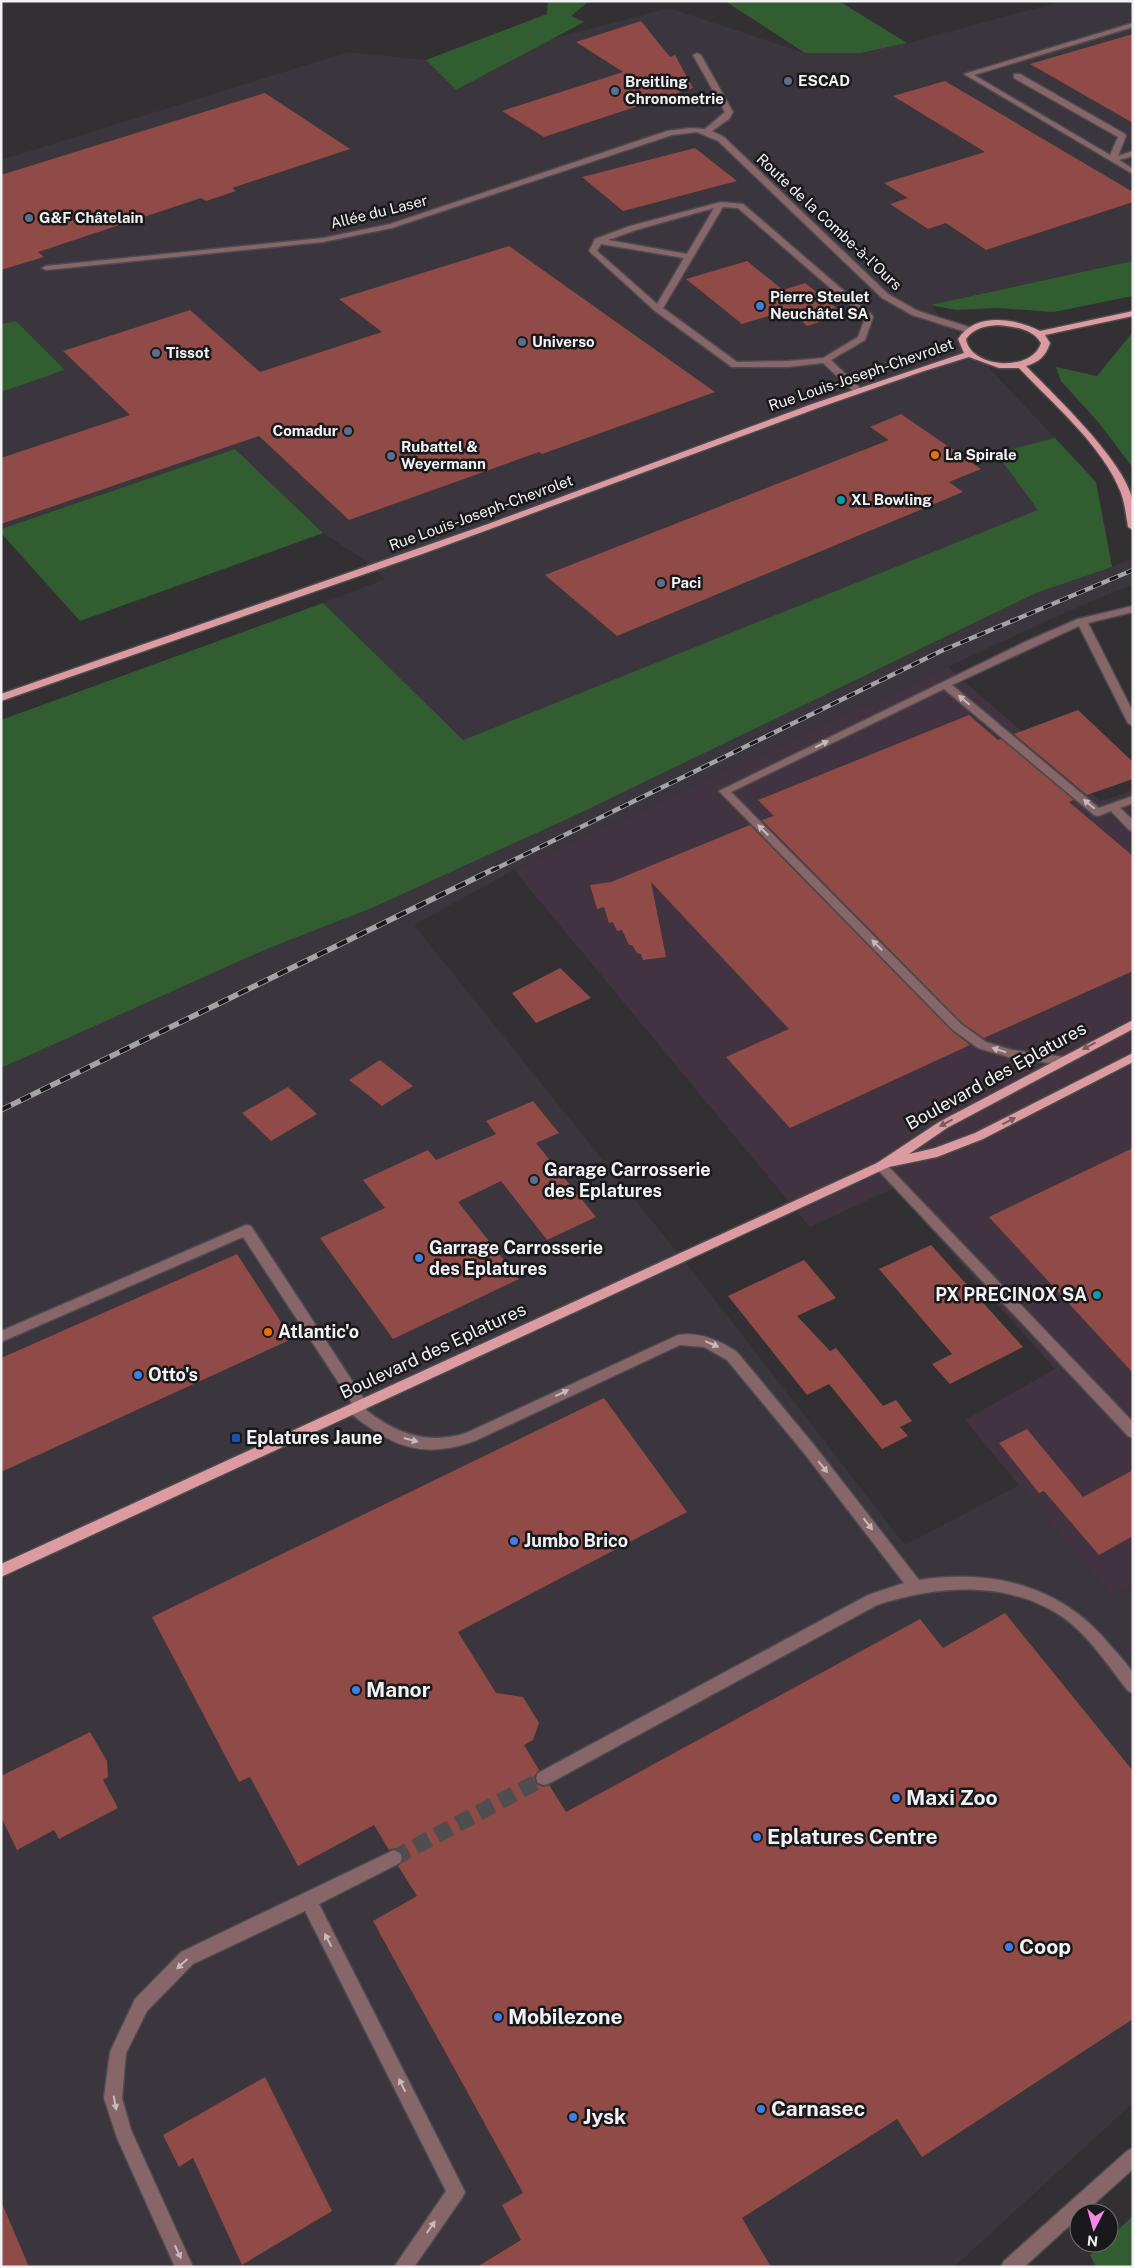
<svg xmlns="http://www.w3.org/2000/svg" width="1134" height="2268" viewBox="0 0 1134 2268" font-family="'Public Sans',sans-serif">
<rect width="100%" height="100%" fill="#323033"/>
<path fill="#3b353e" d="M 1063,1 L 1133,1 L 1133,261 L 930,305 L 1055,438 L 997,453 L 1039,510 L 462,740 L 323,603 L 385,579 L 363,559 L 323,533 L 235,449 L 1,529 L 1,392 L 65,370 L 16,321 L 1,324 L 1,160 L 348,52 L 426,60 L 456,90 L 551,39 L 669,8 L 805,53 L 861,53 L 907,43 Z
M 1133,558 L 1133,584 L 1053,618 L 514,870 L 414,925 L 701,1282 L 905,1545 L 1019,1485 L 1111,1596 L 1133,1583 L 1133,2103 L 954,2267 L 1,2267 L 1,1068 L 269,948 L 372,908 L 576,815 L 1036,593 L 1112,567 Z"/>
<path fill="#423340" d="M 948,667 L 1101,801 L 1133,790 L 1133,1583 L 1111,1596 L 965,1420 L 1055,1369 L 894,1188 L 810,1227 L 514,870 Z"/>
<path fill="#325d31" d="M 548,1 L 589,1 L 571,16 L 584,22 L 456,90 L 426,60 L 547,14 Z
M 725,1 L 839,1 L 907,43 L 861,53 L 805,53 Z
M 1133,261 L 1133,296 L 1054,312 L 997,308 L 956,310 L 930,305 Z
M 16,321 L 65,370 L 1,392 L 1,324 Z
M 1133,332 L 1133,468 L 1099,423 L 1061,381 L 1056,367 L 1097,376 Z
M 1055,438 L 1096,482 L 1112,567 L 1036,593 L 576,815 L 372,908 L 269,948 L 1,1068 L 1,720 L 323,603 L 463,740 L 1038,510 L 996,453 Z
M 235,449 L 323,533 L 80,621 L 1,533 L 1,529 Z
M 1133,2216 L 1133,2267 L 1096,2267 L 1090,2255 L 1103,2243 L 1109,2243 L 1109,2238 Z"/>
<path fill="#904b47" d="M 641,21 L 670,57 L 675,55 L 693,88 L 544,137 L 502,111 L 623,72 L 576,42 Z
M 1133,34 L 1133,123 L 1030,64 Z
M 945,81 L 1133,192 L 1133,202 L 986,250 L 946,223 L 928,229 L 890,204 L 908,198 L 884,183 L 985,152 L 893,96 Z
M 265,93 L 350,149 L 232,188 L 236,191 L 206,201 L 201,198 L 38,252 L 44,257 L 1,270 L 1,175 Z
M 695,148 L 737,181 L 623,211 L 582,177 Z
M 509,246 L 715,392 L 542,454 L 539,452 L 349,520 L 259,436 L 1,524 L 1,458 L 130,415 L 63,351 L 190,310 L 260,372 L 382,332 L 339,299 Z
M 747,261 L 783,290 L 805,283 L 844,314 L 807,326 L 788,310 L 742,324 L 686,279 Z
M 901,414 L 981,469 L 949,482 L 963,492 L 617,636 L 545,575 L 889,440 L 870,427 Z
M 1078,710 L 1133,762 L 1133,779 L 1087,795 L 1014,734 Z
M 969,715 L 998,740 L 1001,739 L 1074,800 L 1069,802 L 1133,856 L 1133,971 L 984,1038 L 962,1023 L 762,820 L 774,816 L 758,800 Z
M 750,825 L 952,1031 L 970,1045 L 790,1128 L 726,1057 L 789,1029 L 651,882 L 666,957 L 643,960 L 641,954 L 637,953 L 632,945 L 629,945 L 622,930 L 617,931 L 613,922 L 609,923 L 604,907 L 597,909 L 590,885 L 611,882 Z
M 560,968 L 591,998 L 536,1023 L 512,993 Z
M 380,1060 L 413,1086 L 382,1106 L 349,1080 Z
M 288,1087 L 317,1114 L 271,1141 L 242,1113 Z
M 533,1101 L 559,1133 L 536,1143 L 596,1217 L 547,1240 L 501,1181 L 458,1202 L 519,1279 L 393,1339 L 320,1238 L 385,1208 L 363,1180 L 428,1150 L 436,1160 L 496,1134 L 486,1121 Z
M 1133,1148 L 1133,1373 L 989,1217 Z
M 931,1245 L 1023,1347 L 950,1384 L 932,1364 L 952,1354 L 879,1269 Z
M 237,1254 L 292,1339 L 1,1472 L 1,1358 Z
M 804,1260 L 836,1298 L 797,1316 L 830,1351 L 836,1348 L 883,1406 L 896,1400 L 912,1421 L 900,1427 L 908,1436 L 882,1449 L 829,1384 L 807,1395 L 728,1296 Z
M 604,1398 L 687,1512 L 458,1632 L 496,1693 L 523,1697 L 539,1723 L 533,1740 L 524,1745 L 539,1770 L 534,1777 L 536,1784 L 543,1787 L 549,1785 L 566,1812 L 920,1619 L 943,1648 L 1005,1613 L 1133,1771 L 1133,2019 L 922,2157 L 897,2119 L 742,2218 L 771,2267 L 477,2267 L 521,2240 L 502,2205 L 523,2193 L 373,1921 L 417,1896 L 398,1866 L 404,1859 L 402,1852 L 395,1848 L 389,1850 L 374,1825 L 298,1866 L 250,1777 L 239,1782 L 152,1617 Z
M 1027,1429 L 1083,1497 L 1133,1470 L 1133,1536 L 1099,1555 L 1044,1491 L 1039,1493 L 999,1443 Z
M 90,1732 L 107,1761 L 108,1777 L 103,1780 L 118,1808 L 59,1839 L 54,1830 L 17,1850 L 1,1817 L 1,1776 Z
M 265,2077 L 332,2211 L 242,2265 L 193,2158 L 179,2167 L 163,2135 Z
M 1,2201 L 29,2267 L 1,2267 Z"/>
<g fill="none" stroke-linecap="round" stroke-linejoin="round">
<path stroke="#4f4d50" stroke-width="16" stroke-dasharray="16 8" stroke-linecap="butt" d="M 394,1858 L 544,1778"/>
<g stroke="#4d4b4e" stroke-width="3">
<path id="minor" d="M 1133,23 L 1133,27 L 974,75 L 1110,155 L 1118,137 L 1014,78 L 1014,74 L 1020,74 L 1125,134 L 1126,136 L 1118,156 L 1133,151 L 1133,156 L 1119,160 L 1133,169 L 1133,174 L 964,74 Z
M 697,53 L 701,55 L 733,112 L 729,119 L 712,131 L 724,137 L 888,294 L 918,311 L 972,328 L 972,332 L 966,332 L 912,315 L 882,298 L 718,141 L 697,132 L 672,135 L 392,228 L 323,242 L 46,270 L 42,268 L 46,266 L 323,238 L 390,224 L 667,131 L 690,128 L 705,129 L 725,112 L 693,55 Z
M 721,202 L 743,204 L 872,315 L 873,317 L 865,340 L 831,360 L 859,387 L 859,391 L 853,391 L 823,363 L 788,367 L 732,367 L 655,311 L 589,251 L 595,239 L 630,226 ZM 723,207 L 738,208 L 865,318 L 858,337 L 823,358 L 788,361 L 737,362 L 663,308 ZM 714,208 L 687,254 L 608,240 L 636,230 ZM 601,244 L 684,258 L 657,304 L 597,251 Z
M 1133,606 L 1133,612 L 1088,623 L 1133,712 L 1133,726 L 1128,723 L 1079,626 L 952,685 L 1099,808 L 1133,796 L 1133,803 L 1120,808 L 1133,820 L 1133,831 L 1129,830 L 1111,811 L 1098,816 L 1094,815 L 944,689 L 731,792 L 961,1024 L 986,1042 L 1012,1050 L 1064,1057 L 1070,1061 L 1064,1065 L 1012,1058 L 978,1048 L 953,1030 L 719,791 L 1025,642 L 1078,619 Z
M 881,1161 L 885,1163 L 1133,1422 L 1133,1438 L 1128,1436 L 877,1169 L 875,1166 L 877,1163 Z
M 246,1225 L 251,1226 L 366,1402 L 368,1406 L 366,1410 C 397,1434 427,1445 466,1433 L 678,1335 C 700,1332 719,1340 737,1352 L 814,1445 L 919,1580 C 992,1569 1061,1585 1109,1644 C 1115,1651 1129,1665 1133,1674 C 1134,1679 1133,1687 1133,1693 L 1128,1691 C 1109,1667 1092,1640 1068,1621 C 1012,1579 939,1585 877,1605 L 550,1783 L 544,1785 L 538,1783 L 536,1778 L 538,1773 L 868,1595 L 904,1583 L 804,1453 L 727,1360 L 704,1347 L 680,1345 L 475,1441 C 421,1460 391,1446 349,1412 L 347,1408 L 352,1403 L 243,1237 L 1,1342 L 1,1331 Z
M 394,1850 L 400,1853 L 402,1858 L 400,1863 L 319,1904 L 462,2186 L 465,2192 L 462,2198 L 414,2267 L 394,2267 L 446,2191 L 305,1911 L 193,1964 L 147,2011 L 126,2053 L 122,2098 L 131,2130 L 193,2267 L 175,2267 L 117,2138 L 104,2098 L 110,2052 L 135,1999 L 181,1952 Z
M 1133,2148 L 1133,2169 L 1084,2213 L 1079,2213 L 1079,2217 L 1024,2267 L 1001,2267 L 1004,2261 L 1127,2151 Z"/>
</g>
<g stroke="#4d4b4e" stroke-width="3">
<path id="major" d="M 1133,311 L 1133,316 L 1045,335 L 1050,343 C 1046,356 1039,362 1026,366 C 1054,395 1128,464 1133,503 C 1134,511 1133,521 1133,530 L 1128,527 C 1126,516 1125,504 1121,493 C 1103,446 1053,404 1019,368 L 999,368 L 969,357 L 921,372 L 818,408 L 425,553 L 1,701 L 1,694 L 488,524 L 812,404 L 964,353 L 958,339 C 975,312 1015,318 1040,331 ZM 998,325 C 1014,327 1032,328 1041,343 C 1032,373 970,368 966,339 C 974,328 985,326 998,325 Z
M 1133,1020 L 1133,1029 L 947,1128 L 909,1154 L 935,1148 L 975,1133 L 1133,1053 L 1133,1062 L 983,1139 L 937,1157 L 889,1167 L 1,1577 L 1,1564 L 877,1163 L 939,1122 Z"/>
</g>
<use href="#minor" fill="#87666a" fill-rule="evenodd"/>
<use href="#major" fill="#dc9aa1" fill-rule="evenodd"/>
<g stroke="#a5a3a6" stroke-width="4.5">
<path id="rail-far1" d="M 491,871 L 941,651 L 1133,570"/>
</g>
<g stroke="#a5a3a6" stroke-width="5.5">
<path id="rail" d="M 1,1110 L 494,869"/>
</g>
<use href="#rail-far1" stroke="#19181a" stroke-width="3" stroke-dasharray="9" stroke-linecap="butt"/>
<use href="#rail" stroke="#19181a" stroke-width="4" stroke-dasharray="11" stroke-linecap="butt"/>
</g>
<defs><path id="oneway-solid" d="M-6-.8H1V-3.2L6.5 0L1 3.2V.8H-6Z" transform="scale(1.25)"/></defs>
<g fill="#c7b9bc">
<use href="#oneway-solid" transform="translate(964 700) rotate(-140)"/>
<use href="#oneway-solid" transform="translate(822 744) rotate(-26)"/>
<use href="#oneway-solid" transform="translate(1089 804) rotate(-140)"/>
<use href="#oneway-solid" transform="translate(763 830) rotate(-135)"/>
<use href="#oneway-solid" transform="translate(877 945) rotate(-135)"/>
<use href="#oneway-solid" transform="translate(999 1050) rotate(-163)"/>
<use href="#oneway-solid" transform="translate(712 1344) rotate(23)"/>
<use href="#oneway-solid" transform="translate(562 1393) rotate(-25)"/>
<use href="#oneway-solid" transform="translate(411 1440) rotate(15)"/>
<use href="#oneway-solid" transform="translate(823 1467) rotate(51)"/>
<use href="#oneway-solid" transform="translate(868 1524) rotate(52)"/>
<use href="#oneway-solid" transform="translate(328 1940) rotate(-117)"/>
<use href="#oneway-solid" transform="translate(182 1964) rotate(137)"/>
<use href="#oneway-solid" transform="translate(402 2085) rotate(-117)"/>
<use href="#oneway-solid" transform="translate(115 2103) rotate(79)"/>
<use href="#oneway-solid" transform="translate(431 2227) rotate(-55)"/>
<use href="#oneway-solid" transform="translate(178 2252) rotate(65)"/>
</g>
<g fill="#7a595e">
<use href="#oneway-solid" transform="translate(1089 1046) rotate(152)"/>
<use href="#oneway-solid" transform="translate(1009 1121) rotate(-27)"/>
<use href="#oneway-solid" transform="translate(946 1123) rotate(152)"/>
</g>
<g fill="#5c6f8a" stroke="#19181a" stroke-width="2">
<circle cx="788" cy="81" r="5"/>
<circle cx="615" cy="91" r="5"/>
<circle cx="29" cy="218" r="5"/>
<circle cx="522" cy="342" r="5"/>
<circle cx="156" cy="353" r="5"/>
<circle cx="348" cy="431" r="5"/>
<circle cx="391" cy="456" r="5"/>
<circle cx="661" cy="583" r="5"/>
<circle cx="534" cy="1180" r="5"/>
</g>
<g fill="#3f7fe0" stroke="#19181a" stroke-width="2">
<circle cx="760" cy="306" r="5"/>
<circle cx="419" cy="1258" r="5"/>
<circle cx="138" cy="1375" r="5"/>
<circle cx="514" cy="1541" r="5"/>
<circle cx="356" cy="1690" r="5"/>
<circle cx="896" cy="1798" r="5"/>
<circle cx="757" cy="1837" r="5"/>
<circle cx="1009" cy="1947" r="5"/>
<circle cx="498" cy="2017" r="5"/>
<circle cx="761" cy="2109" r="5"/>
<circle cx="573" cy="2117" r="5"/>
</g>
<g fill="#e8710a" stroke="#19181a" stroke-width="2">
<circle cx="935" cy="455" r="5"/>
<circle cx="268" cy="1332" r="5"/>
</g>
<g fill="#0f9aa8" stroke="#19181a" stroke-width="2">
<circle cx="841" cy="500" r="5"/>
<circle cx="1097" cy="1295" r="5"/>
</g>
<rect fill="#1a4fb4" stroke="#19181a" stroke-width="2" x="231" y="1433" width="10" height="10" rx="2.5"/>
<g text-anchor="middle" stroke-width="5" stroke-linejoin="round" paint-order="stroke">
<g font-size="15" font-weight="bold" fill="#f2f1f3" stroke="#19181a" text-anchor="start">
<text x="798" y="86">ESCAD</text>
<text x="625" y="87">Breitling<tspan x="625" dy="17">Chronometrie</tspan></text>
<text x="39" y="223">G&amp;F Châtelain</text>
<text x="770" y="302">Pierre Steulet<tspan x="770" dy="17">Neuchâtel SA</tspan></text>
<text x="532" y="347">Universo</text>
<text x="166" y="358">Tissot</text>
<text x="338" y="436" text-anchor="end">Comadur</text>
<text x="401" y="452">Rubattel &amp;<tspan x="401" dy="17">Weyermann</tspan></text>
<text x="945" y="460">La Spirale</text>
<text x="851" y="505">XL Bowling</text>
<text x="671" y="588">Paci</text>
</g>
<g font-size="15" fill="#f2f1f3" stroke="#19181a">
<text transform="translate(379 212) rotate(-14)" y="5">Allée du Laser</text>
<text transform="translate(829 222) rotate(43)" y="5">Route de la Combe-à-l'Ours</text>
<text transform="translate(861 375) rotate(-19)" y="5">Rue Louis-Joseph-Chevrolet</text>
<text transform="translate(481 513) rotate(-20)" y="5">Rue Louis-Joseph-Chevrolet</text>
</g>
<g font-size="18" fill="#f2f1f3" stroke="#19181a">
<text transform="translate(996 1076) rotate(-29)" y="6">Boulevard des Eplatures</text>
<text transform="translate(433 1351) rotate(-25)" y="6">Boulevard des Eplatures</text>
</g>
<g font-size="18" font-weight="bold" fill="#f2f1f3" stroke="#19181a" text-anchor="start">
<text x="544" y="1176">Garage Carrosserie<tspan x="544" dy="21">des Eplatures</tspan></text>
<text x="429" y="1254">Garrage Carrosserie<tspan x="429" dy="21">des Eplatures</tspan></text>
<text x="1087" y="1301" text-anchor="end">PX PRECINOX SA</text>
<text x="278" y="1338">Atlantic'o</text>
<text x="148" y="1381">Otto's</text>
<text x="246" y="1444">Eplatures Jaune</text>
<text x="524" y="1547">Jumbo Brico</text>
</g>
<g font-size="21" font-weight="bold" fill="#f2f1f3" stroke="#19181a" text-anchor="start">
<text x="366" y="1697">Manor</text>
<text x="906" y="1805">Maxi Zoo</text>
<text x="767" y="1844">Eplatures Centre</text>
<text x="1019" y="1954">Coop</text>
<text x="508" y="2024">Mobilezone</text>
<text x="771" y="2116">Carnasec</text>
<text x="583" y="2124">Jysk</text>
</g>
</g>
<rect width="1134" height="2268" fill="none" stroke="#f2f1f3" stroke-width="5"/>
<g transform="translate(1094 2228) rotate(186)"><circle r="24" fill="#19181a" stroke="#706f71"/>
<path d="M0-4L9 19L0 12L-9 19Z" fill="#fa87e7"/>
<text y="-8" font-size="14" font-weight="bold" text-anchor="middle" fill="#f2f1f3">N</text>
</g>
</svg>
